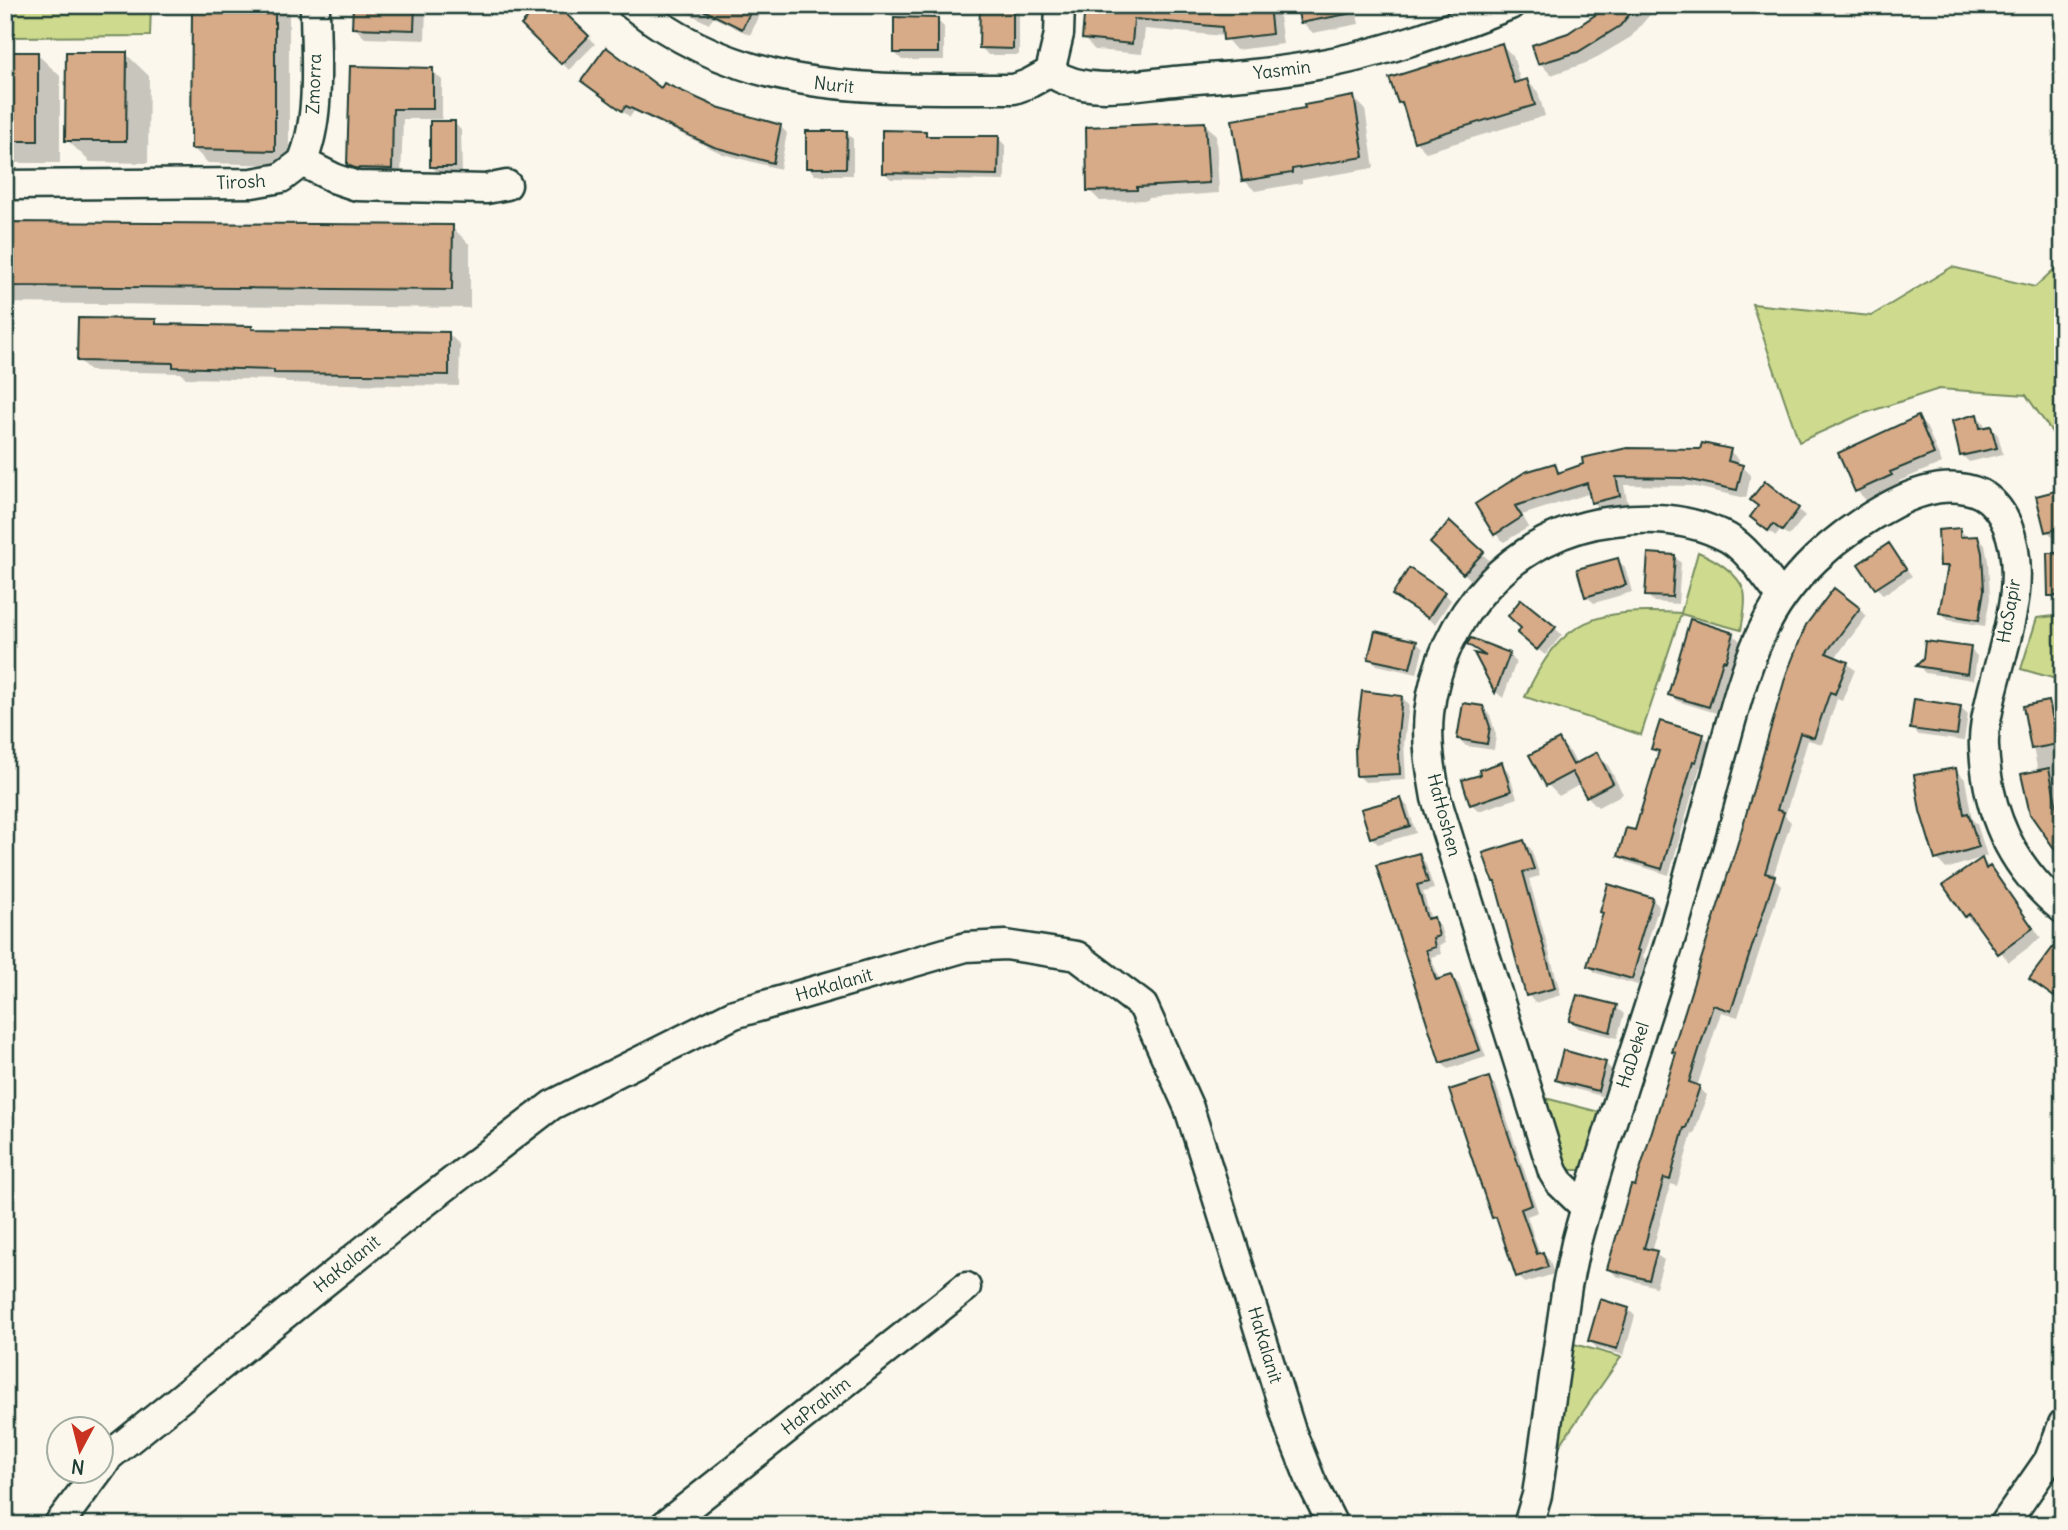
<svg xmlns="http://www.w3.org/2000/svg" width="2068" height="1530" viewBox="0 0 2068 1530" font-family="Delius,sans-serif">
<rect width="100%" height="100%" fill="#fbf7ec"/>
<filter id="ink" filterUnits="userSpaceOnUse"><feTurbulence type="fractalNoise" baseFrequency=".0143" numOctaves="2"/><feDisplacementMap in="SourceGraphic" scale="14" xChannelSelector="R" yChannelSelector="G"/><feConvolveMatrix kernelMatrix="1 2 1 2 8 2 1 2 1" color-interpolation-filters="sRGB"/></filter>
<g filter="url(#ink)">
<path fill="#cedb8e" stroke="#768c61" stroke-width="2" d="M 5,5 L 151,5 L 150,36 L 5,37 Z
M 2063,261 L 2063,448 L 2026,395 L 1939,389 L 1859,415 L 1799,442 L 1752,304 L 1871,316 L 1952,267 L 2035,287 Z
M 1698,552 C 1715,559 1738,573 1744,591 C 1747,603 1743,618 1741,630 L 1681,614 L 1641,735 L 1525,697 C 1561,617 1597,608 1681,613 Z
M 2063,615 L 2063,681 L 2021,669 L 2037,618 Z
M 1545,1098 L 1603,1113 L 1583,1170 L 1571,1170 L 1564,1164 Z
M 1574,1344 L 1621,1357 L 1555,1452 Z"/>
<path fill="#0003" d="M 195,5 L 289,5 L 289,165 L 208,163 L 193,148 Z
M 355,5 L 426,5 L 425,40 L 365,38 L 354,27 Z
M 555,5 L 595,44 L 569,70 L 524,25 Z
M 679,5 L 765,5 L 750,35 L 713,17 L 709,24 L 686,12 Z
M 1012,5 L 1019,12 L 1019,55 L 988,55 L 981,47 Z
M 1087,5 L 1276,5 L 1278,8 L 1283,44 L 1236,50 L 1224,36 L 1145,29 L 1142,54 L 1095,50 L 1084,39 Z
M 1299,5 L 1355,5 L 1359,24 L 1313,33 L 1302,22 Z
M 1612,5 L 1658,5 L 1631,37 L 1589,62 L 1551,75 L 1540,63 L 1534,46 L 1568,35 Z
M 937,20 L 944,27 L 944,60 L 902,60 L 895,53 Z
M 1502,45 L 1513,56 L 1521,83 L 1527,81 L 1538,92 L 1545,116 L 1426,152 L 1415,141 L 1405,109 L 1399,103 Z
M 5,54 L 37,54 L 60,76 L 60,163 L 5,163 Z
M 126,54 L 149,76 L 148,163 L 90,162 L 67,140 Z
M 352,68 L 432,70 L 442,80 L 442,119 L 403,119 L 401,178 L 359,175 L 349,164 Z
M 583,81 L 662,90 L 716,109 L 780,126 L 787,133 L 780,169 L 723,154 L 634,111 L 630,117 Z
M 1354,98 L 1365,109 L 1374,168 L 1302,180 L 1302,183 L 1255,191 L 1244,180 L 1307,110 Z
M 454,123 L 461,130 L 462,174 L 439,174 L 431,166 Z
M 1205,124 L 1216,135 L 1219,193 L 1148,198 L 1148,200 L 1100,201 L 1089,190 Z
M 846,132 L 853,139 L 853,175 L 815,175 L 808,167 Z
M 925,132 L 930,137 L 998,138 L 1005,145 L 1005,181 L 891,179 L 884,172 Z
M 5,223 L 452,227 L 470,245 L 470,308 L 5,303 Z
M 155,321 L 160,326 L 251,328 L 255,331 L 449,334 L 460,345 L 459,386 L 287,383 L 284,380 L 186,378 L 181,373 L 90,371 L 79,360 Z
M 1977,416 L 1984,423 L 1985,429 L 1991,428 L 1998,435 L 2003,454 L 1969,462 L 1962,455 Z
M 1918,418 L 1927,428 L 1942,463 L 1899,481 L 1900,485 L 1866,500 L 1857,491 Z
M 1730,451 L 1739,460 L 1738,465 L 1742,466 L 1751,475 L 1746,498 L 1691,486 L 1624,485 L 1628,505 L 1602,511 L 1593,502 L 1591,493 L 1522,515 L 1529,527 L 1504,542 L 1496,534 L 1477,504 L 1554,465 L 1562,473 Z
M 2063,491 L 2063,536 L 2054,538 L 2047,531 Z
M 1798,509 L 1805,516 L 1789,536 L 1781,530 L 1776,536 L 1759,524 Z
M 1450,524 L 1489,560 L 1471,580 L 1432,543 Z
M 1960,530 L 1967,537 L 1978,538 L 1985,545 L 1988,562 L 1990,598 L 1985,626 L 1948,620 L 1941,612 L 1948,572 L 1942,565 Z
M 1888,546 L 1912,576 L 1883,595 L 1860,565 Z
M 2063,555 L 2063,602 L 2057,603 L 2050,595 Z
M 1674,556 L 1681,563 L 1678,604 L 1654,602 L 1647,595 Z
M 1617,560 L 1625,567 L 1632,592 L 1594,603 L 1586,596 Z
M 1444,593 L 1451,600 L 1435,624 L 1394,594 Z
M 1859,609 L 1867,616 L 1835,658 L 1847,663 L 1855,670 L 1842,701 L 1837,699 L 1822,744 L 1808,740 L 1785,816 L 1791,822 L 1773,877 L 1781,885 L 1738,1017 L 1721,1012 L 1697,1087 L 1707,1095 L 1694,1135 L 1692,1134 L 1677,1186 L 1671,1184 L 1652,1252 L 1664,1260 L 1656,1287 L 1616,1276 L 1609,1268 L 1636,1188 L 1788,675 Z
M 1555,628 L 1562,635 L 1545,655 L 1526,640 Z
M 1733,634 L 1740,641 L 1733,667 L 1730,666 L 1716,713 L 1677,701 L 1670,694 Z
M 1416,642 L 1423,649 L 1417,674 L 1377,665 L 1370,658 Z
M 1470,644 L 1509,655 L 1516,662 L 1503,698 L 1496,692 L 1477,656 L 1488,658 Z
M 1970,649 L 1977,656 L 1974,680 L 1925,673 L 1919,666 Z
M 1402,697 L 1409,705 L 1404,743 L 1406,780 L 1365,782 L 1358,775 Z
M 2049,703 L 2056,710 L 2063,746 L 2063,858 L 2038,772 L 2025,708 Z
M 1482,707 L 1490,715 L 1496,735 L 1494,750 L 1466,746 L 1459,739 Z
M 1960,707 L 1968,714 L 1964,741 L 1919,735 L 1912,728 Z
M 1703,736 L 1711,743 L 1703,768 L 1700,767 L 1669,875 L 1627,862 L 1620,855 L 1636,833 L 1659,755 L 1653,749 Z
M 1559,741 L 1570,752 L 1577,765 L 1597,754 L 1608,765 L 1623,794 L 1598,807 L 1587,796 L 1581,784 L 1559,796 L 1548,785 L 1532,756 Z
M 1501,764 L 1508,771 L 1517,798 L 1479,811 L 1471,804 L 1482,776 Z
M 1956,770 L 1965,779 L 1972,819 L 1977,824 L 1987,856 L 1946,869 L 1937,859 Z
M 1401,799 L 1408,807 L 1416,833 L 1378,844 L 1371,837 Z
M 1524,842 L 1531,849 L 1540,876 L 1529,879 L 1561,995 L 1535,1003 L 1528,995 L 1497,885 L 1494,881 Z
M 1418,855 L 1425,862 L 1434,889 L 1423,892 L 1431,920 L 1440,926 L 1445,943 L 1439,945 L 1441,954 L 1431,957 L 1440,980 L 1451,977 L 1459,984 L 1486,1057 L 1448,1069 L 1441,1062 L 1378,867 Z
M 1982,860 L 1999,877 L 2041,938 L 2009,962 L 1978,923 L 1975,925 L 1966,916 Z
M 1652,899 L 1659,906 L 1643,957 L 1646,960 L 1638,985 L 1596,973 L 1589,966 Z
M 2063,953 L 2063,1004 L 2031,979 Z
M 1616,1007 L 1624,1014 L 1617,1038 L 1578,1028 L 1571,1021 Z
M 1605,1063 L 1612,1070 L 1605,1097 L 1564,1086 L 1557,1079 Z
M 1488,1079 L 1496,1086 L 1538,1212 L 1527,1216 L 1540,1255 L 1543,1254 L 1550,1261 L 1554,1274 L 1525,1283 L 1518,1276 L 1500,1223 L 1494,1217 Z
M 1628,1309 L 1635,1316 L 1624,1355 L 1597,1348 L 1590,1341 Z"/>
<path fill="#d7ab88" stroke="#1f3d34" stroke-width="2" d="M 353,5 L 415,5 L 414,30 L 352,28 Z
M 540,5 L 557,5 L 589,36 L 561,64 L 521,25 Z
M 693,5 L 754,5 L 742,29 Z
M 980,5 L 1013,5 L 1013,49 L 979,48 Z
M 1085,5 L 1269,5 L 1272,34 L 1223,40 L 1222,27 L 1134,19 L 1132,44 L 1082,39 Z
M 1297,5 L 1353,5 L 1353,13 L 1300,23 Z
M 1610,5 L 1637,5 L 1620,26 L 1578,52 L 1538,64 L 1532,45 L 1568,33 Z
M 192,9 L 275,11 L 275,151 L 191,149 Z
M 894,17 L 938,18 L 938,53 L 894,53 Z
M 1502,43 L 1514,83 L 1527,79 L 1535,105 L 1414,142 L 1402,102 L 1398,103 L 1389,78 Z
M 606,47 L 661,88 L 664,83 L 717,107 L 781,125 L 773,163 L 714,147 L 626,106 L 622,111 L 581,81 Z
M 5,52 L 38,52 L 38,141 L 5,141 Z
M 66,52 L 127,52 L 126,141 L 65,141 Z
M 350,66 L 433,68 L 433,109 L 393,109 L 392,169 L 355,168 L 347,165 Z
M 1354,96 L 1364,157 L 1292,169 L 1292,173 L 1242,181 L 1232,120 L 1305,108 L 1304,105 Z
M 430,121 L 455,121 L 455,167 L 430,167 Z
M 1205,122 L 1209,183 L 1137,187 L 1137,190 L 1087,191 L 1086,127 Z
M 882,130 L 926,131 L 926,136 L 999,136 L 998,175 L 882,173 Z
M 806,131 L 847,131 L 846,168 L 806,168 Z
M 5,222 L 453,225 L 452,290 L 5,286 Z
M 78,318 L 156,319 L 156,324 L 252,326 L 252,329 L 449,332 L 449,375 L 274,373 L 274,370 L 173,367 L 173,363 L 77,361 Z
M 1977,414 L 1980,428 L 1991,426 L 1997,448 L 1960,456 L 1952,421 Z
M 1918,416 L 1934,454 L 1890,472 L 1892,475 L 1855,492 L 1838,453 Z
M 1702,443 L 1731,449 L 1728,461 L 1743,465 L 1737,490 L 1681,478 L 1616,477 L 1620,496 L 1591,503 L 1587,483 L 1515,506 L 1522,517 L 1494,535 L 1475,504 L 1525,472 L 1555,463 L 1558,473 L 1583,464 L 1582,458 L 1627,448 L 1700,449 Z
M 1765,481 L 1799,508 L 1782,531 L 1773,524 L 1768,531 L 1750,517 L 1758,506 L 1750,500 Z
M 2063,489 L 2063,528 L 2045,532 L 2036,496 Z
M 1450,521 L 1484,552 L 1463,574 L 1430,543 Z
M 1960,528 L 1960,537 L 1978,536 L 1982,553 L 1984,590 L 1979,620 L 1939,613 L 1948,566 L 1940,566 L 1938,530 Z
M 1889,543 L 1906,569 L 1875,589 L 1858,564 Z
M 1648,553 L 1675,555 L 1672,597 L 1645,596 Z
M 2047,553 L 2063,553 L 2063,596 L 2048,596 Z
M 1618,558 L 1626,585 L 1585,597 L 1577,569 Z
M 1409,568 L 1445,592 L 1428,618 L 1392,595 Z
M 1834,588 L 1860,608 L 1826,653 L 1848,662 L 1835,694 L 1830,692 L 1814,738 L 1800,733 L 1777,810 L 1784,812 L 1765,873 L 1775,876 L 1766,904 L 1731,1011 L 1713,1005 L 1689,1082 L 1700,1086 L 1686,1128 L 1684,1128 L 1670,1180 L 1664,1178 L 1644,1248 L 1657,1251 L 1649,1280 L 1607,1269 L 1631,1185 L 1635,1186 L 1676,1053 L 1672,1052 L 1739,839 L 1786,675 L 1806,625 Z
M 1521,599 L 1556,627 L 1537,650 L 1517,633 L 1521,628 L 1508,616 Z
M 1690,619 L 1734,633 L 1726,661 L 1723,660 L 1709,707 L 1668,695 Z
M 1375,631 L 1417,641 L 1410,668 L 1368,659 Z
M 1471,638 L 1510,653 L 1495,693 L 1474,653 L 1486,656 L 1467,644 Z
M 1925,641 L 1971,647 L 1967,674 L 1916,666 L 1923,659 Z
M 1362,691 L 1402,696 L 1398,735 L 1400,774 L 1356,776 L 1355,748 Z
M 1914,699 L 1961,706 L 1957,735 L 1910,729 Z
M 2049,701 L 2058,744 L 2031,749 L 2023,706 Z
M 1463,703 L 1483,706 L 1490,727 L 1487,744 L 1457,739 Z
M 1660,721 L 1704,734 L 1696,762 L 1693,761 L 1662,869 L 1618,856 L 1626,828 L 1635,830 L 1659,751 L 1651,749 Z
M 1559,739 L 1573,765 L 1597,752 L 1613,783 L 1586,797 L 1572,772 L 1546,786 L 1529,755 Z
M 1502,762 L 1511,791 L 1470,805 L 1462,780 L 1480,775 L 1479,770 Z
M 1956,768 L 1964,814 L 1968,813 L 1979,847 L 1935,860 L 1920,811 L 1914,775 Z
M 2049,768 L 2059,818 L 2063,816 L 2063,861 L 2030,814 L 2021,774 Z
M 1401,798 L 1410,826 L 1370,838 L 1361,809 Z
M 1524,840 L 1534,869 L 1523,872 L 1555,988 L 1526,996 L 1495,882 L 1493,882 L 1483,853 Z
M 1419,853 L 1428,882 L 1417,885 L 1427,919 L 1434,917 L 1439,936 L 1433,938 L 1435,947 L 1426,950 L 1436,980 L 1452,975 L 1480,1050 L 1440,1063 L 1376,865 Z
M 1982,858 L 1986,869 L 1990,866 L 2033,928 L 1998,954 L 1969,914 L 1965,917 L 1943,885 Z
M 1608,884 L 1653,898 L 1637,950 L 1640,951 L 1632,979 L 1587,966 L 1603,913 L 1600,912 Z
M 2063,934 L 2063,1002 L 2055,994 L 2054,997 L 2029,979 Z
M 1577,995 L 1617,1005 L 1610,1032 L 1569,1021 Z
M 1563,1050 L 1606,1062 L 1598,1091 L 1555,1080 Z
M 1489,1077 L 1532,1205 L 1521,1209 L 1537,1254 L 1543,1252 L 1548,1267 L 1516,1277 L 1496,1217 L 1492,1218 L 1449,1090 Z
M 1600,1299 L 1629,1308 L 1617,1349 L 1588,1341 Z"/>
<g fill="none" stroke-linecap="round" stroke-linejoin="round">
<g stroke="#1f3d34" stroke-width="33">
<path id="minor" d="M 632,5 C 748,98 875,88 1014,89 L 1028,84 L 1050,72
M 1050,72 C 1086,96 1133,85 1174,81 C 1221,77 1270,74 1317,65 C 1382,54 1448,29 1510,5
M 1050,72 L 1059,34 L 1060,5
M 302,162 C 322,117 315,54 315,5
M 5,185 L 252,183 L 281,178 L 302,162 L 336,179 L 357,186 L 486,189 L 507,185
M 1585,1207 L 1559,1182 L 1553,1172 L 1436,798 C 1431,770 1426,742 1429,713 C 1440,616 1514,532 1614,521 C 1652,516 1693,519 1728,538 C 1749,550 1766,578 1782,597
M 102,1467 L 109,1456 L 398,1223 L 552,1105 L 734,1014 L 966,947 L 1006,945 L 1077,956 L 1143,1006 L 1189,1108 L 1291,1431 L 1311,1481 L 1333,1525
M 58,1525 L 99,1470
M 665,1525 L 966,1287
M 1528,1525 L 1537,1495 L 1567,1286 L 1576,1243 C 1605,1134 1644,1028 1676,920 C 1692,865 1707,809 1722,754 C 1733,714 1743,674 1760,636 C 1787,577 1838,532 1895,503 C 1921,490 1953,481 1981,494 C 1994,501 2001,511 2007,525 C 2029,578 2005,640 1992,693 C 1988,710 1983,730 1984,747 C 1987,812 2012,868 2063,909
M 2004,1525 L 2049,1460 L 2063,1424"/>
</g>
<use href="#minor" stroke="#fbf7ec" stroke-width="28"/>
</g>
</g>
<g text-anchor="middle" stroke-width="6" stroke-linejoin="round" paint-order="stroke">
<g font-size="18" fill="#1f3d34" stroke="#fbf7ec">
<text transform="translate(1282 70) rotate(-7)" y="6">Yasmin</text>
<text transform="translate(314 84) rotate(-88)" y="6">Zmorra</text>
<text transform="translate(834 85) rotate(6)" y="6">Nurit</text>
<text transform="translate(241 182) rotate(-3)" y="6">Tirosh</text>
<text transform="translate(2009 611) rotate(-80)" y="6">HaSapir</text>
<text transform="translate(1444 815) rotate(75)" y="6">HaHoshen</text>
<text transform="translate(834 985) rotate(-16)" y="6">HaKalanit</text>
<text transform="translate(1633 1055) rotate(-72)" y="6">HaDekel</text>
<text transform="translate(347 1264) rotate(-39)" y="6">HaKalanit</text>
<text transform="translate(1265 1345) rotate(73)" y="6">HaKalanit</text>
<text transform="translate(816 1406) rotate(-38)" y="6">HaPrahim</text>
</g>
</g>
<rect width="2068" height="1530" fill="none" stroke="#fbf7ec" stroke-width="28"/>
<rect x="14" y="14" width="2040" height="1502" fill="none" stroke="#1f3d34" stroke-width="2.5" filter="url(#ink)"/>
<g transform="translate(80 1450) rotate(187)"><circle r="33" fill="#fbf7ec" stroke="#a3ada2" stroke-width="2"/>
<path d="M0-5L12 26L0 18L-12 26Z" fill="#c8321e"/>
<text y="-10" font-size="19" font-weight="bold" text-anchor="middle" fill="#1f3d34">N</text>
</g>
</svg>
